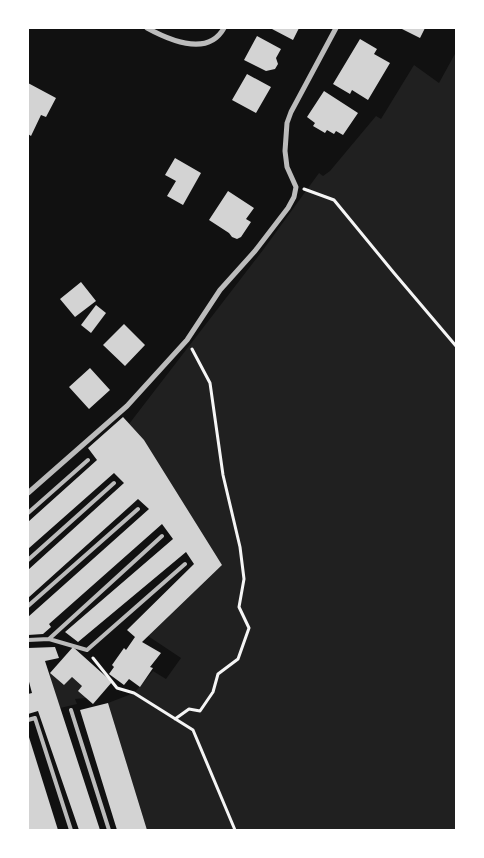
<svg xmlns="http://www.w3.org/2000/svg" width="484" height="858" viewBox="0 0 484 858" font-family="'Open Sans',sans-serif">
<rect width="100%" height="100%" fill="#111"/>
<path fill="#202020" d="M 456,52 L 456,830 L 147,830 L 108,703 L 134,693 L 153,671 L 166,679 L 181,658 L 148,636 L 222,565 L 144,440 L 129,424 L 263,250 L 319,173 L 323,176 L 330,171 L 376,116 L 381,119 L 414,65 L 439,83 Z
M 50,673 L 64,685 L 72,677 L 82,686 L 86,698 L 75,699 L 77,704 L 60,708 L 49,676 Z"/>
<path fill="#d3d3d3" d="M 272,28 L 299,28 L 293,40 L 272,29 Z
M 400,28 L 425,28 L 420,38 Z
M 257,36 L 281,49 L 276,58 L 278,64 L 275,69 L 266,71 L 244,60 Z
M 360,39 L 377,49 L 374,54 L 390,63 L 368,100 L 352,90 L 350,94 L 333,84 Z
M 247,74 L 271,87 L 256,113 L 232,100 Z
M 28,83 L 56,98 L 46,117 L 41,115 L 31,136 L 28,134 Z
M 324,91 L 358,113 L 343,135 L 336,131 L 334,134 L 327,130 L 325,133 L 313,126 L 315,123 L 307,117 Z
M 175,158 L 201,173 L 183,205 L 167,196 L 176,181 L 165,175 Z
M 228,191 L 254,208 L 246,219 L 251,222 L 241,237 L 237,239 L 232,237 L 229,233 L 209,220 Z
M 81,282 L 96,301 L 75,317 L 60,299 Z
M 96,305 L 106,313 L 91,333 L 81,325 Z
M 124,324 L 145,345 L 125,366 L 103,345 Z
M 90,368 L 110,390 L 89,409 L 69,387 Z
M 123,417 L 144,440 L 222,565 L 142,642 L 161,653 L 150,667 L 153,668 L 140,687 L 129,679 L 124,685 L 109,674 L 114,667 L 112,665 L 124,648 L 126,650 L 135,637 L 127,630 L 194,564 L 186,552 L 78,642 L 65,632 L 173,539 L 162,524 L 49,624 L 51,627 L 43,634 L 28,635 L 28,617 L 149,509 L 138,499 L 28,598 L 28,570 L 124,483 L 114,473 L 28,549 L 28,522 L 97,460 L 88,448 Z
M 55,647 L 59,658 L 45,661 L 100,830 L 79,830 L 38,711 L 28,714 L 28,694 L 32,693 L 28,678 L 28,648 Z
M 73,647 L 112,682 L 93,704 L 78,691 L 82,686 L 72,677 L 64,685 L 50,673 Z
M 108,703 L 147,830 L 117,830 L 80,710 Z
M 28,734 L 58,830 L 28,830 Z"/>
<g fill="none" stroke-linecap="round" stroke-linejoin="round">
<path stroke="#f5f5f5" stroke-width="3" d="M 304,189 L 334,200 L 394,273 L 456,346
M 93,658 L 117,688 L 134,693 L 193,730 L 235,830
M 175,719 L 189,709 L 200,711 L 213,692 L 218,674 L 238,659 L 249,628 L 239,607 L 244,579 L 240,547 L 223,475 L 210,383 L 192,349"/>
<path stroke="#bcbcbc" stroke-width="4" d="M 28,513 L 88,460
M 28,560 L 114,483
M 28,606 L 138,509
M 49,639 L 162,536
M 28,640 L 49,639 L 87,650 L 185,564
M 71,710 L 109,830
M 28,720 L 35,718 L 71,830"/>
<path stroke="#bcbcbc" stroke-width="5" d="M 147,28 C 169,40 208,57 224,28
M 28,493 L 127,406 L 187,340 L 220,290 L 255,251 L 288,208 L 294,197 L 296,187 L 287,167 L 285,151 L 287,123 L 291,112 L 336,28"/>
</g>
<rect width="484" height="858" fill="none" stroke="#ffffff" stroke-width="58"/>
</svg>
